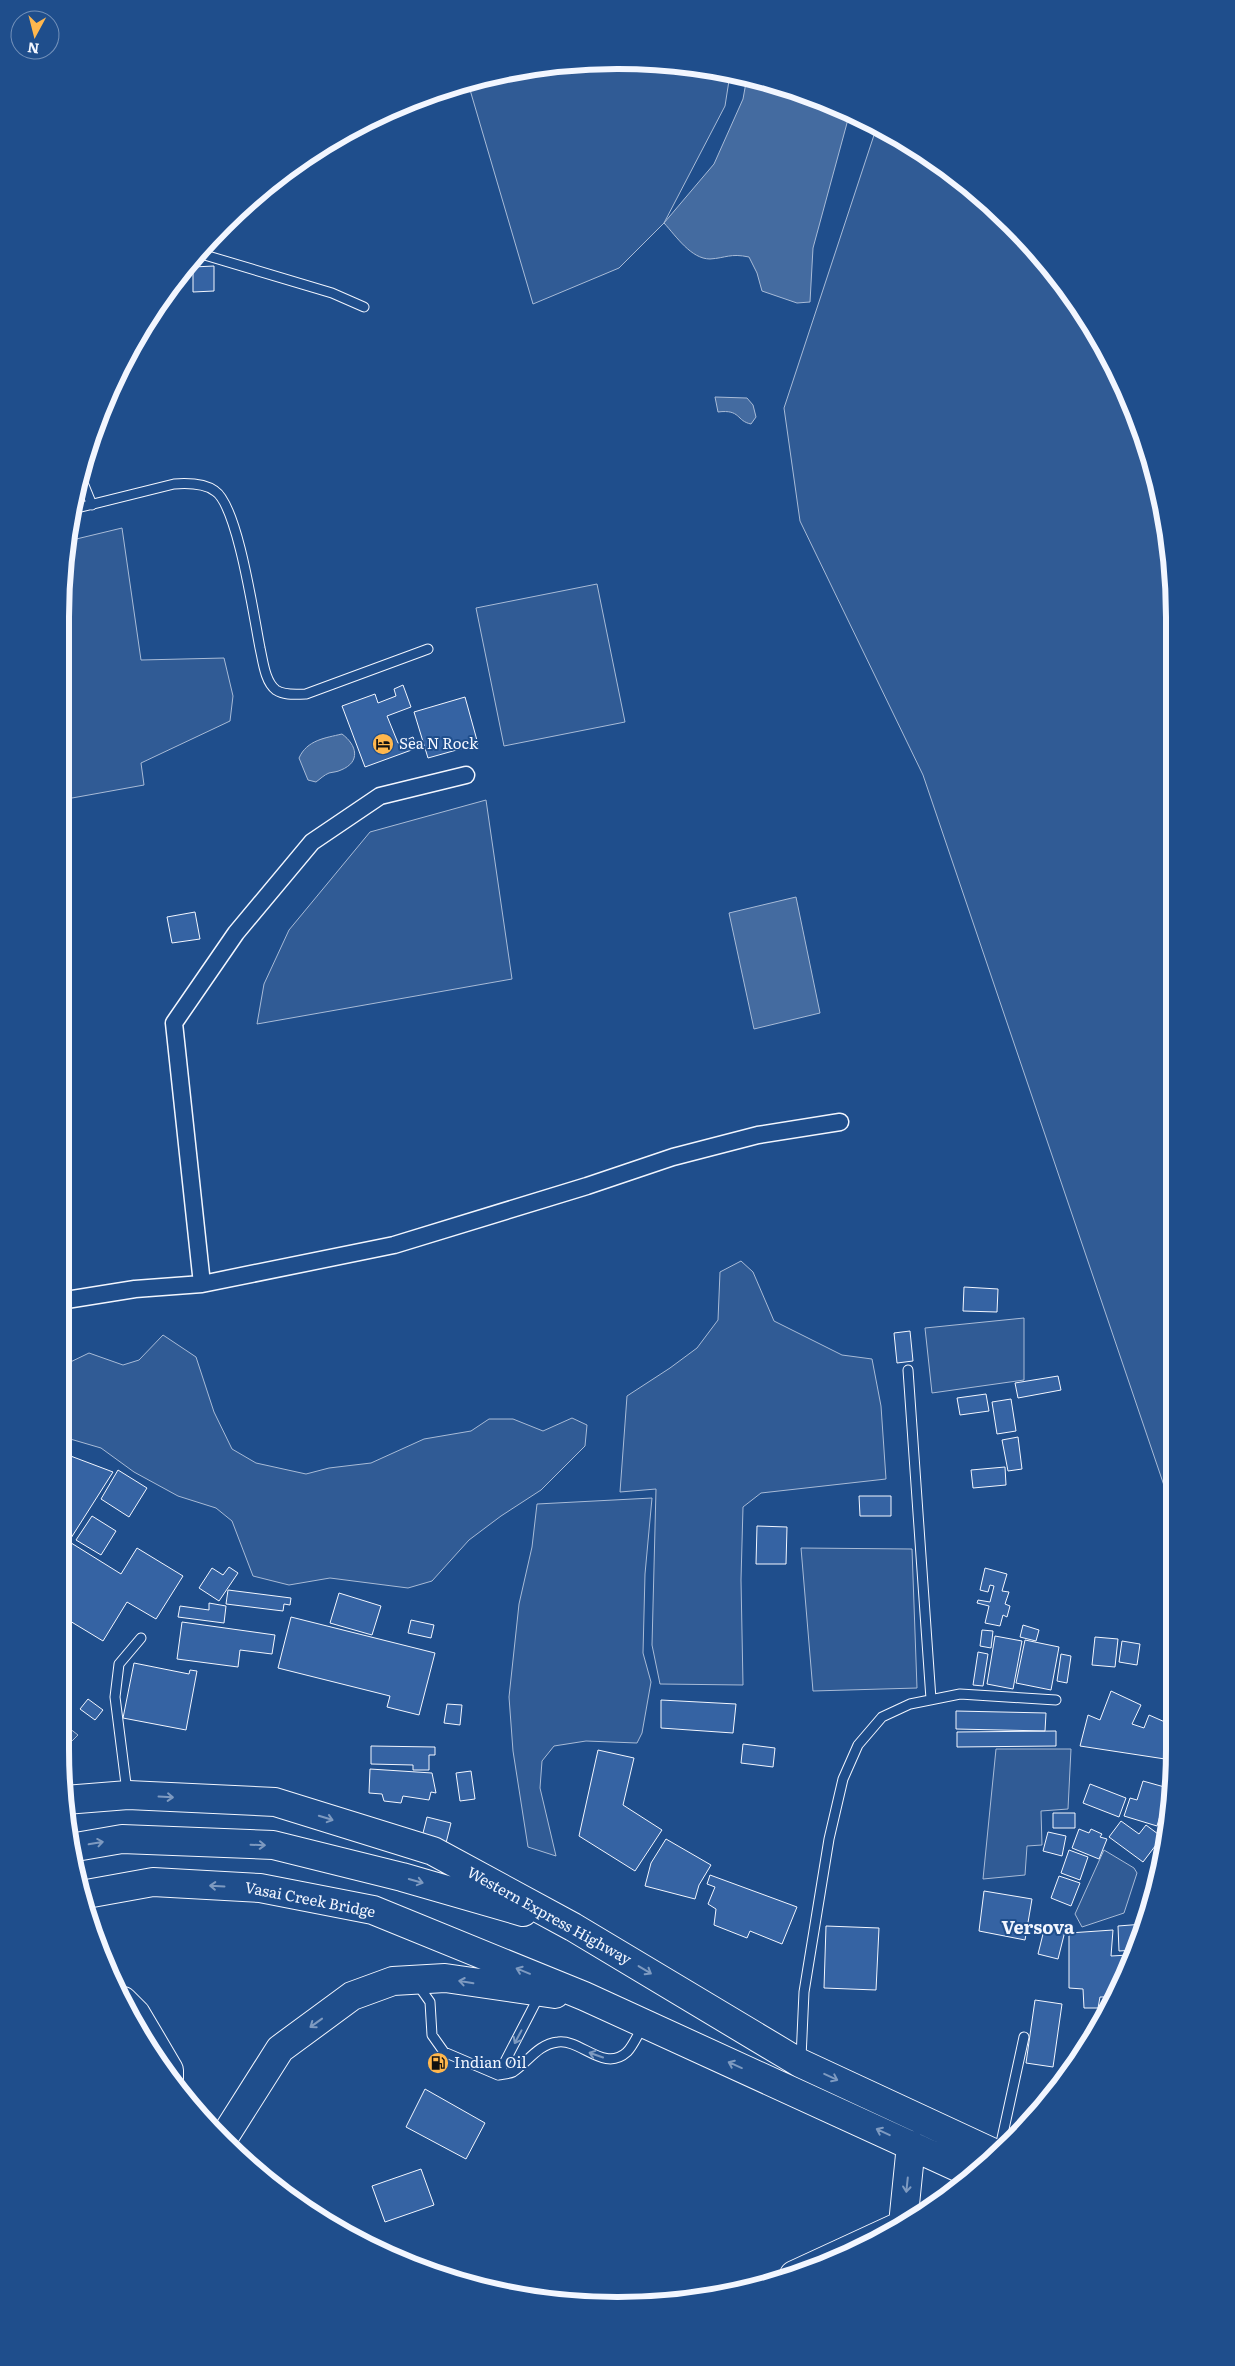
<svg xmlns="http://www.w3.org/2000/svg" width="1235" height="2366" viewBox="0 0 1235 2366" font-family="Literata,serif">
<rect width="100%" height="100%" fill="#1f4e8c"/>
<path fill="#305b95" stroke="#a8bbd7" d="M 654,61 L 730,74 L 725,106 L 664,223 L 619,268 L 533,304 L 468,83 L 544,65 Z
M 877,126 L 957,175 L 1060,278 L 1133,404 L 1170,544 L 1173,1512 L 923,775 L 800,521 L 784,408 Z
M 122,528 L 141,660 L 224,658 L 233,696 L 230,721 L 141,763 L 144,785 L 61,800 L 61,581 L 68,541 Z
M 597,584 L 625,722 L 504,746 L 476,608 Z
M 486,800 L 512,979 L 257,1024 L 264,984 L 289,930 L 370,832 Z
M 741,1261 L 753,1272 L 774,1321 L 842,1355 L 872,1359 L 881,1406 L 886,1479 L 761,1493 L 743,1507 L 741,1580 L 743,1685 L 660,1684 L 652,1645 L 656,1489 L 620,1492 L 627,1396 L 670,1368 L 697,1348 L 718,1320 L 720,1272 Z
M 1024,1318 L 1024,1380 L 932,1393 L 925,1328 Z
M 163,1335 L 196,1357 L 214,1412 L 232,1449 L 256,1463 L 306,1474 L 329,1468 L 371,1463 L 424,1439 L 471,1431 L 489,1419 L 513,1419 L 543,1431 L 572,1418 L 587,1425 L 585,1446 L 541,1490 L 501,1516 L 469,1540 L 432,1581 L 408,1588 L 330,1578 L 289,1585 L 253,1576 L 232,1521 L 216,1508 L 178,1496 L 134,1472 L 101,1448 L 60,1436 L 60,1367 L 89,1353 L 123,1365 L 139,1360 Z
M 652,1498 L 645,1574 L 643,1653 L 651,1682 L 642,1733 L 637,1743 L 586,1741 L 554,1746 L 542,1761 L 540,1788 L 556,1856 L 528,1847 L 513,1751 L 509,1697 L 519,1604 L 532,1547 L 537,1504 Z
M 801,1548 L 912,1549 L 917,1688 L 813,1691 Z
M 60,1721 L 78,1735 L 60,1753 Z
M 996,1749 L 1071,1749 L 1068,1809 L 1041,1811 L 1042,1845 L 1027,1846 L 1025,1875 L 983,1879 Z
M 1104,1850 L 1134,1868 L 1137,1873 L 1124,1913 L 1082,1927 L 1075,1914 Z"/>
<path fill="#446ba0" stroke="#a8bbd7" d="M 747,77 L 762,79 L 850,112 L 813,248 L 810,302 L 797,303 L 762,291 L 757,273 L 749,257 C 730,253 726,258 710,259 C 691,259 676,236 664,223 L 714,164 L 743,99 Z
M 715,397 L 747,398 L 753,405 L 756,417 L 751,424 C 736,421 741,409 718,412 Z
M 342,734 C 357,745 361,762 341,770 C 337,772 333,772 329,773 C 324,775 320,779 316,782 L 308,780 L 299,758 C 307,740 325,738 342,734 Z
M 796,897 L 820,1013 L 754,1029 L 729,913 Z"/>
<path fill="#3563a3" stroke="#f2f6ff" d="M 214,266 L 214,291 L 193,292 L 193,267 Z
M 403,685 L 411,707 L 387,716 L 398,743 L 413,737 L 417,748 L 365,767 L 342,706 L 375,694 L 378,703 L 396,696 L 394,689 Z
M 465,697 L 478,744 L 428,758 L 414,712 Z
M 66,890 L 70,909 L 61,911 L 61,891 Z
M 195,912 L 200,939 L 172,943 L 167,917 Z
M 964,1287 L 998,1289 L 997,1312 L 963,1311 Z
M 910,1331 L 913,1361 L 897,1363 L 894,1333 Z
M 1058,1376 L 1061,1390 L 1018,1398 L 1015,1383 Z
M 986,1394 L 989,1411 L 960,1415 L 957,1398 Z
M 1011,1399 L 1016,1431 L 997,1434 L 992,1402 Z
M 1018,1437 L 1022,1469 L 1008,1471 L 1002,1440 Z
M 60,1452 L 113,1472 L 71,1538 L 60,1531 Z
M 1005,1467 L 1006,1485 L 973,1488 L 971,1470 Z
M 118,1470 L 147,1488 L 129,1517 L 101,1499 Z
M 859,1496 L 891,1496 L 891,1516 L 860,1516 Z
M 92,1516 L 116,1531 L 101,1555 L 76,1540 Z
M 757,1526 L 787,1527 L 786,1564 L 756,1564 Z
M 60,1536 L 121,1574 L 137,1548 L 183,1576 L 156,1619 L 127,1602 L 103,1641 L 60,1615 Z
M 229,1567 L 238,1573 L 219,1601 L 199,1588 L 212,1568 L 223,1575 Z
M 985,1568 L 1007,1574 L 1002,1591 L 1009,1592 L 1005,1604 L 1010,1606 L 1007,1617 L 1003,1615 L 1000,1626 L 985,1623 L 989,1606 L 977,1603 L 978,1600 L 990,1602 L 994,1586 L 990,1585 L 988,1592 L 980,1590 Z
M 228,1590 L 291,1598 L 290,1605 L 284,1604 L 283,1611 L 226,1604 Z
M 339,1593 L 381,1606 L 372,1635 L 330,1623 Z
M 209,1603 L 226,1606 L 224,1623 L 178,1617 L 180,1606 L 209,1610 Z
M 291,1617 L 435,1653 L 419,1715 L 387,1707 L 390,1696 L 278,1668 Z
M 411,1620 L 434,1625 L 431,1638 L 408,1633 Z
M 182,1622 L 275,1635 L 272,1654 L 240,1650 L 238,1667 L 177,1659 Z
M 1023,1625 L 1039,1630 L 1036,1641 L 1020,1637 Z
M 982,1630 L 993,1631 L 991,1648 L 980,1646 Z
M 995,1636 L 1022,1641 L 1013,1689 L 987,1684 Z
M 1095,1637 L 1118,1639 L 1115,1667 L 1092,1665 Z
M 1025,1640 L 1059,1647 L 1051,1690 L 1016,1683 Z
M 1122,1641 L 1140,1644 L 1137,1665 L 1119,1662 Z
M 978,1652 L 988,1654 L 983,1686 L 973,1685 Z
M 1061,1654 L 1071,1656 L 1067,1683 L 1057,1681 Z
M 134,1663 L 189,1674 L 190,1670 L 197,1671 L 186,1730 L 123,1718 Z
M 1111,1691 L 1141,1705 L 1132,1724 L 1144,1728 L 1149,1715 L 1174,1726 L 1174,1738 L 1165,1759 L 1080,1746 L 1088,1715 L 1100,1720 Z
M 88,1699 L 103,1710 L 95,1720 L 80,1709 Z
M 661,1700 L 736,1704 L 733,1733 L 661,1728 Z
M 447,1704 L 462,1705 L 460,1725 L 444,1723 Z
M 956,1711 L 1046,1713 L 1045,1731 L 956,1729 Z
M 1056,1731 L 1056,1746 L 957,1747 L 957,1732 Z
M 743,1744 L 775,1748 L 773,1767 L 741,1763 Z
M 371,1746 L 435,1747 L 435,1755 L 429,1755 L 429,1770 L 413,1770 L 413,1765 L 371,1764 Z
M 598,1750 L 634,1758 L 623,1805 L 662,1830 L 635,1871 L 579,1836 Z
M 370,1769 L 432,1773 L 436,1793 L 431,1792 L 429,1800 L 403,1796 L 401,1803 L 384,1801 L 382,1794 L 369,1793 Z
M 471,1771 L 475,1799 L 460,1801 L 456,1773 Z
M 1143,1781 L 1168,1788 L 1157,1826 L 1124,1816 L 1130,1798 L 1137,1800 Z
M 1090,1784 L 1126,1798 L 1119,1817 L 1083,1803 Z
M 1053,1813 L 1075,1813 L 1075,1828 L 1053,1828 Z
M 427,1817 L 451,1823 L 446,1843 L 422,1837 Z
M 1121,1821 L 1139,1834 L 1146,1825 L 1162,1837 L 1143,1862 L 1109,1837 Z
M 1079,1829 L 1089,1833 L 1091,1829 L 1102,1834 L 1100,1837 L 1107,1839 L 1099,1859 L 1072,1848 Z
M 1048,1832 L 1066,1836 L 1062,1856 L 1043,1851 Z
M 666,1839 L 711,1865 L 699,1885 L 695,1899 L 645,1886 L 651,1863 Z
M 1069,1850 L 1088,1857 L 1080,1880 L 1061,1873 Z
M 710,1875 L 797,1907 L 782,1944 L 750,1931 L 747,1938 L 714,1925 L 716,1909 L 708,1904 L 715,1887 L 707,1884 Z
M 1059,1876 L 1080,1883 L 1071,1906 L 1051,1898 Z
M 984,1891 L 1032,1899 L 1025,1940 L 979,1931 Z
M 1144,1924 L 1135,1950 L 1119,1951 L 1118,1926 Z
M 826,1926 L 879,1928 L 876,1990 L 824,1988 Z
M 1045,1926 L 1065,1931 L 1058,1959 L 1038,1954 Z
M 1113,1930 L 1111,1956 L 1129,1955 L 1129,1964 L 1121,1987 L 1110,1986 L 1108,1997 L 1100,1997 L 1098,2008 L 1084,2008 L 1083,1989 L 1069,1988 L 1069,1933 Z
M 1035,2000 L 1062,2004 L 1053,2067 L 1026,2063 Z
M 425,2089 L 485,2123 L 466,2159 L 406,2127 Z
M 421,2169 L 434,2205 L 385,2222 L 372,2186 Z"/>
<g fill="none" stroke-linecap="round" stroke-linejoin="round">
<g stroke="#f2f6ff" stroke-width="11">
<path id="lane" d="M 198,253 L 332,293 L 364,307
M 79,473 L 92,505
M 73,509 L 174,484 C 187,483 204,483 215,491 C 238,506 254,618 260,648 C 263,661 265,682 276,690 C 285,696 297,694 306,694 L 428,649
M 908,1370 L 931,1699
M 127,1792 L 115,1697 L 119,1664 L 141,1638
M 418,1985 L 430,2002 L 432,2035 L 444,2052 L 498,2075 L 539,1996
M 801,2058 L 804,1992 L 829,1839 L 843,1779 L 858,1745 L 882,1717 L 910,1704 L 960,1694 L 1056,1700
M 498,2075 C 503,2074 509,2074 513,2072 C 528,2062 538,2044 558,2042 C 581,2039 604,2073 627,2052 C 633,2046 638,2034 643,2026
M 999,2152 L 1024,2037"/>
</g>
<g stroke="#f2f6ff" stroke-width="19">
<path id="street" d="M 202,1284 L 174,1023 L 236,933 L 312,842 L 380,796 L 466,775
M 60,1301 L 135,1289 L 202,1284 L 394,1245 L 587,1186 L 673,1157 L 758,1135 L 840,1122"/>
</g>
<g stroke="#f2f6ff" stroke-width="30">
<path id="highway" d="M 65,1800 L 128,1795 L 275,1802 L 433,1851 L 573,1927 L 800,2063 L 998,2155
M 70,1848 L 122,1839 L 273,1845 L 402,1877 L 523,1912
M 81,1895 L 153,1882 L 260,1888 L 373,1910 L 584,1996 L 975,2175
M 123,2001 L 136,2014 L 169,2070 L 169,2078
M 223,2139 L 280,2049 L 352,1996 L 393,1981 L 445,1978 L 555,1994
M 903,2224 L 911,2145
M 794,2275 L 898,2227"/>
</g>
<use href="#lane" stroke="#1f4e8c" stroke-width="9"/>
<use href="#street" stroke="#1f4e8c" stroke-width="16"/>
<use href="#highway" stroke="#1f4e8c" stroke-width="28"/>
</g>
<defs><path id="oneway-shaft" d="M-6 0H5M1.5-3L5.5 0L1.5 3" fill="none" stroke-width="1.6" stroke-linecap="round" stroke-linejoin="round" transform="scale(1.25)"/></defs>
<g stroke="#7e9ac0">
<use href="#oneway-shaft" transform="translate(166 1797) rotate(3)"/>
<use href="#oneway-shaft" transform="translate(326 1818) rotate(17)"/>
<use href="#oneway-shaft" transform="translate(96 1843) rotate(-10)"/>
<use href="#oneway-shaft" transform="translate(258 1845) rotate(2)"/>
<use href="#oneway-shaft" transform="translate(416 1881) rotate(16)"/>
<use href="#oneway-shaft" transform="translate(217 1886) rotate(-177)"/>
<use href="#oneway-shaft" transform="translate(645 1970) rotate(31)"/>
<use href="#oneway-shaft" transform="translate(523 1971) rotate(-158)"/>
<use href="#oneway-shaft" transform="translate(466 1982) rotate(-171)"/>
<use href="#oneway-shaft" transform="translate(316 2023) rotate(144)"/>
<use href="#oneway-shaft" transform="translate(518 2037) rotate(118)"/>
<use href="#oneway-shaft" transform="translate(596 2055) rotate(-161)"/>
<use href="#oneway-shaft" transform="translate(735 2065) rotate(-156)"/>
<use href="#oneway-shaft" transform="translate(831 2077) rotate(25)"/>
<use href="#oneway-shaft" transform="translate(883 2132) rotate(-155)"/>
<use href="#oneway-shaft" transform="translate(907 2185) rotate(96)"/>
</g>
<defs>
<g id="hotel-disc" transform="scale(1.125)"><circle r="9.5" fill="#ffb74d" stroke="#1f4e8c"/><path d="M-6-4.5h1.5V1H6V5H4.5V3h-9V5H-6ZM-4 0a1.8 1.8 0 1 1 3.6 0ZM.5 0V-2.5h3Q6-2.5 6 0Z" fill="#111"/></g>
<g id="fuel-disc" transform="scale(1.125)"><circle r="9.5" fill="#ffb74d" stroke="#1f4e8c"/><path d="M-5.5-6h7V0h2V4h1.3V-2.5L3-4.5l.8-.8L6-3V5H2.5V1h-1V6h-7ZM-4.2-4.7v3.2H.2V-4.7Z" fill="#111"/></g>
</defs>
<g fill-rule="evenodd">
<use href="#hotel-disc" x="383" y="744"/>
<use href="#fuel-disc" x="438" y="2063"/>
</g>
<g text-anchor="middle" stroke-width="4" stroke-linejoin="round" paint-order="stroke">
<g font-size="15" fill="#f2f6ff" stroke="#1f4e8c" text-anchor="start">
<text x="399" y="749">Sea N Rock</text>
<text x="454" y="2068">Indian Oil</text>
</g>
<g font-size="15" fill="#f2f6ff" stroke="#1f4e8c">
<text transform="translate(310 1900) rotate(11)" y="5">Vasai Creek Bridge</text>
<text transform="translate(549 1916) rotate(29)" y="5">Western Express Highway</text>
</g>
<g font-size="18" font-weight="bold" fill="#f2f6ff" stroke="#1f4e8c">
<text x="1038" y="1934">Versova</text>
</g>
</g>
<path d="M0 0H1235V2366H0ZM617 69H618A548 548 0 0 1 1166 617V1749A548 548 0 0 1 618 2297H617A548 548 0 0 1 69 1749V617A548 548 0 0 1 617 69Z" fill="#1f4e8c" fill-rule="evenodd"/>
<path fill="none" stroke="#f2f6ff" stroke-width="6" d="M617 69H618A548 548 0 0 1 1166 617V1749A548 548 0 0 1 618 2297H617A548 548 0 0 1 69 1749V617A548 548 0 0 1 617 69Z"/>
<g transform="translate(35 35) rotate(187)"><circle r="24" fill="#1f4e8c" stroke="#7391ba"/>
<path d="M0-4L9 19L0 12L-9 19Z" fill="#ffb74d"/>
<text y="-8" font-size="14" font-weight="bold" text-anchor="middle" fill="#f2f6ff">N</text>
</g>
</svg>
